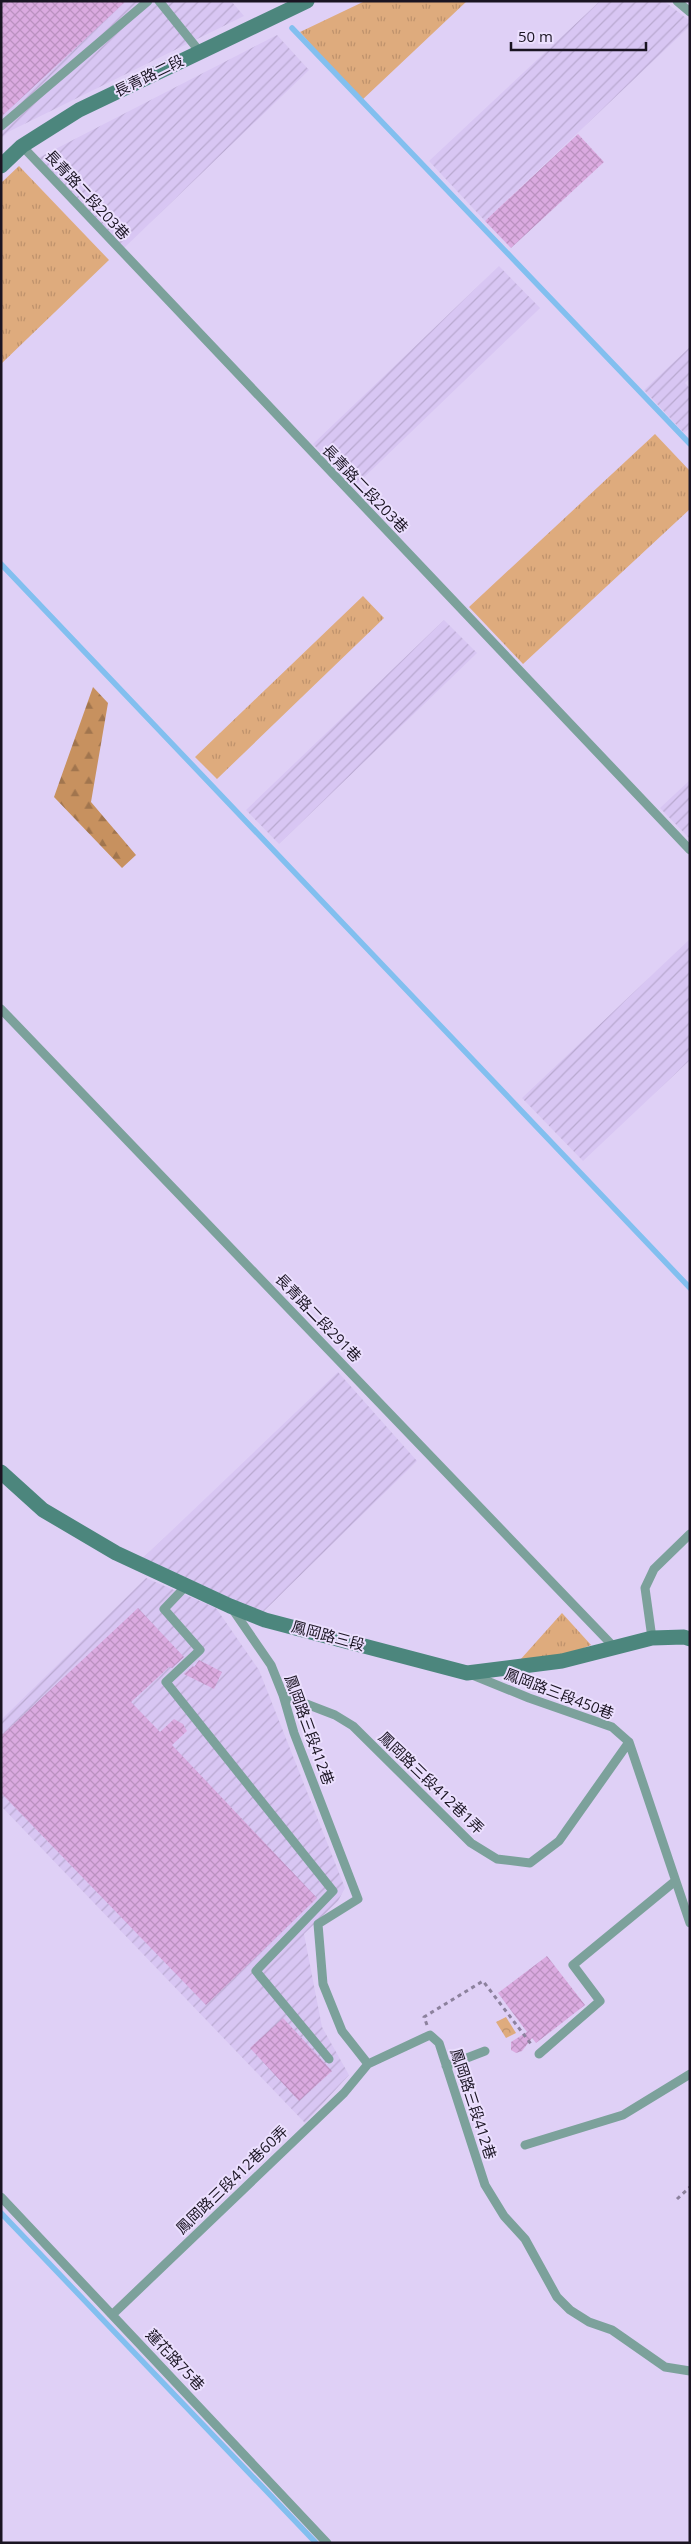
<svg xmlns="http://www.w3.org/2000/svg" width="691" height="2544" viewBox="0 0 691 2544" font-family="'Open Sans','Noto Sans TC',sans-serif">
<defs>
<pattern id="industrial-furrows" width="10" height="10" patternUnits="userSpaceOnUse" patternTransform="scale(1.25)"><rect width="10" height="10" fill="#d8c6f3"/><path d="M-1 1l2-2M0 10L10 0M9 11l2-2" fill="none" stroke="#b9a9d0"/></pattern>
<pattern id="grass-tufts" width="24" height="20" patternUnits="userSpaceOnUse" patternTransform="scale(1.25)"><rect width="24" height="20" fill="#deab7d"/><path d="M3 7l-1-3M5 7V3M7 7l1-3M15 17l-1-3M17 17v-4M19 17l1-3" fill="none" stroke="#be926c"/></pattern>
<pattern id="forest-firs" width="22" height="20" patternUnits="userSpaceOnUse" patternTransform="scale(1.25)"><rect width="22" height="20" fill="#c7915f"/><path d="M5 1l3.5 6h-7zM16 11l3.5 6h-7z" fill="#a1754e"/></pattern>
<pattern id="park-crowns" width="20" height="18" patternUnits="userSpaceOnUse" patternTransform="scale(1.25)"><rect width="20" height="18" fill="#deab7d"/><path d="M2 6a3 3 0 1 1 6 0M12 15a3 3 0 1 1 6 0" fill="none" stroke="#be926c"/></pattern>
<pattern id="building-cross-hatch" width="8" height="8" patternUnits="userSpaceOnUse" patternTransform="scale(1.25)"><rect width="8" height="8" fill="#dbaae0"/><path d="M0 0l8 8M0 8l8-8" fill="none" stroke="#bb91c0"/></pattern>
</defs>
<rect width="100%" height="100%" fill="#dfd0f6"/>
<path fill="url(#industrial-furrows)" d="M 1,1 L 231,1 L 244,16 L 8,132 L 1,139 Z
M 600,1 L 664,1 L 690,21 L 690,26 L 485,221 L 429,161 Z
M 277,35 L 309,70 L 124,248 L 36,159 Z
M 499,266 L 540,308 L 354,487 L 313,444 Z
M 690,347 L 690,378 L 685,383 L 690,388 L 690,428 L 684,433 L 644,390 Z
M 444,620 L 477,653 L 279,844 L 246,810 Z
M 690,780 L 690,839 L 660,808 Z
M 690,939 L 690,1060 L 583,1161 L 522,1098 Z
M 338,1372 L 417,1461 L 262,1613 L 143,1558 Z
M 146,1578 L 216,1608 L 259,1670 L 345,1888 L 338,1901 L 304,1934 L 322,2027 L 349,2075 L 305,2123 L 1,1806 L 1,1720 Z"/>
<path fill="url(#grass-tufts)" d="M 365,1 L 467,1 L 361,101 L 300,32 Z
M 19,166 L 109,260 L 1,364 L 1,183 Z
M 655,434 L 690,471 L 690,509 L 523,664 L 469,607 Z
M 363,596 L 384,618 L 217,779 L 195,757 Z
M 562,1613 L 591,1645 L 558,1659 L 520,1660 Z"/>
<path fill="url(#forest-firs)" d="M 93,687 L 108,703 L 91,802 L 136,855 L 122,868 L 54,797 Z"/>
<path fill="url(#park-crowns)" d="M 506,2017 L 516,2033 L 506,2038 L 496,2022 Z"/>
<g fill="none" stroke-linecap="round" stroke-linejoin="round">
<path stroke="#82bfef" stroke-width="5.5" d="M 292,28 L 690,444
M 1,564 L 690,1288
M 1,2213 L 316,2543"/>
</g>
<path fill="url(#building-cross-hatch)" d="M 1,1 L 126,1 L 1,117 Z
M 578,134 L 604,162 L 511,248 L 485,221 Z
M 138,1608 L 184,1657 L 172,1668 L 169,1667 L 131,1702 L 160,1732 L 174,1719 L 183,1724 L 187,1731 L 172,1745 L 317,1898 L 206,2005 L 1,1793 L 1,1736 Z
M 199,1660 L 222,1672 L 214,1689 L 184,1674 L 193,1666 L 194,1667 Z
M 547,1956 L 585,2005 L 536,2043 L 532,2038 L 522,2051 L 516,2053 L 511,2050 L 511,2042 L 527,2032 L 498,1993 Z
M 283,2018 L 332,2071 L 299,2101 L 250,2048 Z"/>
<g fill="none" stroke-linecap="round" stroke-linejoin="round">
<path stroke="#8c819d" stroke-width="3" stroke-dasharray="4 4" stroke-linecap="butt" d="M 427,2025 L 424,2017 L 483,1981 L 531,2044
M 677,2199 L 690,2187"/>
<path stroke="#7ca19b" stroke-width="9" d="M 159,1 L 200,52
M 677,1 L 690,12
M 1,126 L 148,1
M 22,146 L 690,850
M 1,1009 L 614,1647
M 186,1586 L 164,1609 L 200,1650 L 166,1682 L 333,1891 L 256,1971 L 329,2059
M 231,1607 L 271,1665 L 283,1695 L 294,1733 L 358,1899 L 318,1924 L 323,1984 L 342,2031 L 368,2064 L 430,2035 L 439,2043 L 485,2185 L 504,2216 L 525,2239 L 557,2297 L 570,2310 L 589,2322 L 612,2330 L 665,2367 L 690,2371
M 652,1638 L 645,1588 L 654,1569 L 690,1534
M 470,1674 L 529,1698 L 612,1727 L 629,1742 L 690,1923
M 283,1695 L 335,1715 L 353,1726 L 471,1843 L 497,1859 L 530,1863 L 559,1841 L 629,1742
M 539,2054 L 600,2001 L 573,1965 L 674,1882
M 446,2066 L 485,2051
M 525,2145 L 623,2115 L 690,2074
M 1,2197 L 327,2543
M 113,2314 L 344,2093 L 368,2064"/>
<path stroke="#4c867d" stroke-width="15" d="M 1,166 L 22,146 L 79,110 L 307,1
M 1,1472 L 43,1510 L 116,1553 L 230,1606 L 265,1620 L 467,1673 L 562,1661 L 652,1638 L 684,1637 L 690,1639"/>
</g>
<g text-anchor="middle" stroke-width="4" stroke-linejoin="round" paint-order="stroke">
<g font-size="15" fill="#1a1422" stroke="#ebdffe">
<text transform="translate(149 76) rotate(-26)" y="5">長青路二段</text>
<text transform="translate(87 195) rotate(47)" y="5">長青路二段203巷</text>
<text transform="translate(365 489) rotate(46)" y="5">長青路二段203巷</text>
<text transform="translate(318 1318) rotate(46)" y="5">長青路二段291巷</text>
<text transform="translate(328 1636) rotate(15)" y="5">鳳岡路三段</text>
<text transform="translate(559 1694) rotate(21)" y="5">鳳岡路三段450巷</text>
<text transform="translate(309 1730) rotate(70)" y="5">鳳岡路三段412巷</text>
<text transform="translate(431 1783) rotate(44)" y="5">鳳岡路三段412巷1弄</text>
<text transform="translate(473 2104) rotate(72)" y="5">鳳岡路三段412巷</text>
<text transform="translate(232 2180) rotate(-44)" y="5">鳳岡路三段412巷60弄</text>
<text transform="translate(175 2360) rotate(47)" y="5">蓮花路75巷</text>
</g>
</g>
<rect width="691" height="2544" fill="none" stroke="#1a1422" stroke-width="5"/>
<path d="M511 42v8h135v-8" fill="none" stroke="#1a1422" stroke-width="2.5"/>
<text x="518" y="42" font-size="15" fill="#1a1422" stroke="#ebdffe" stroke-width="4" paint-order="stroke">50 m</text>
</svg>
